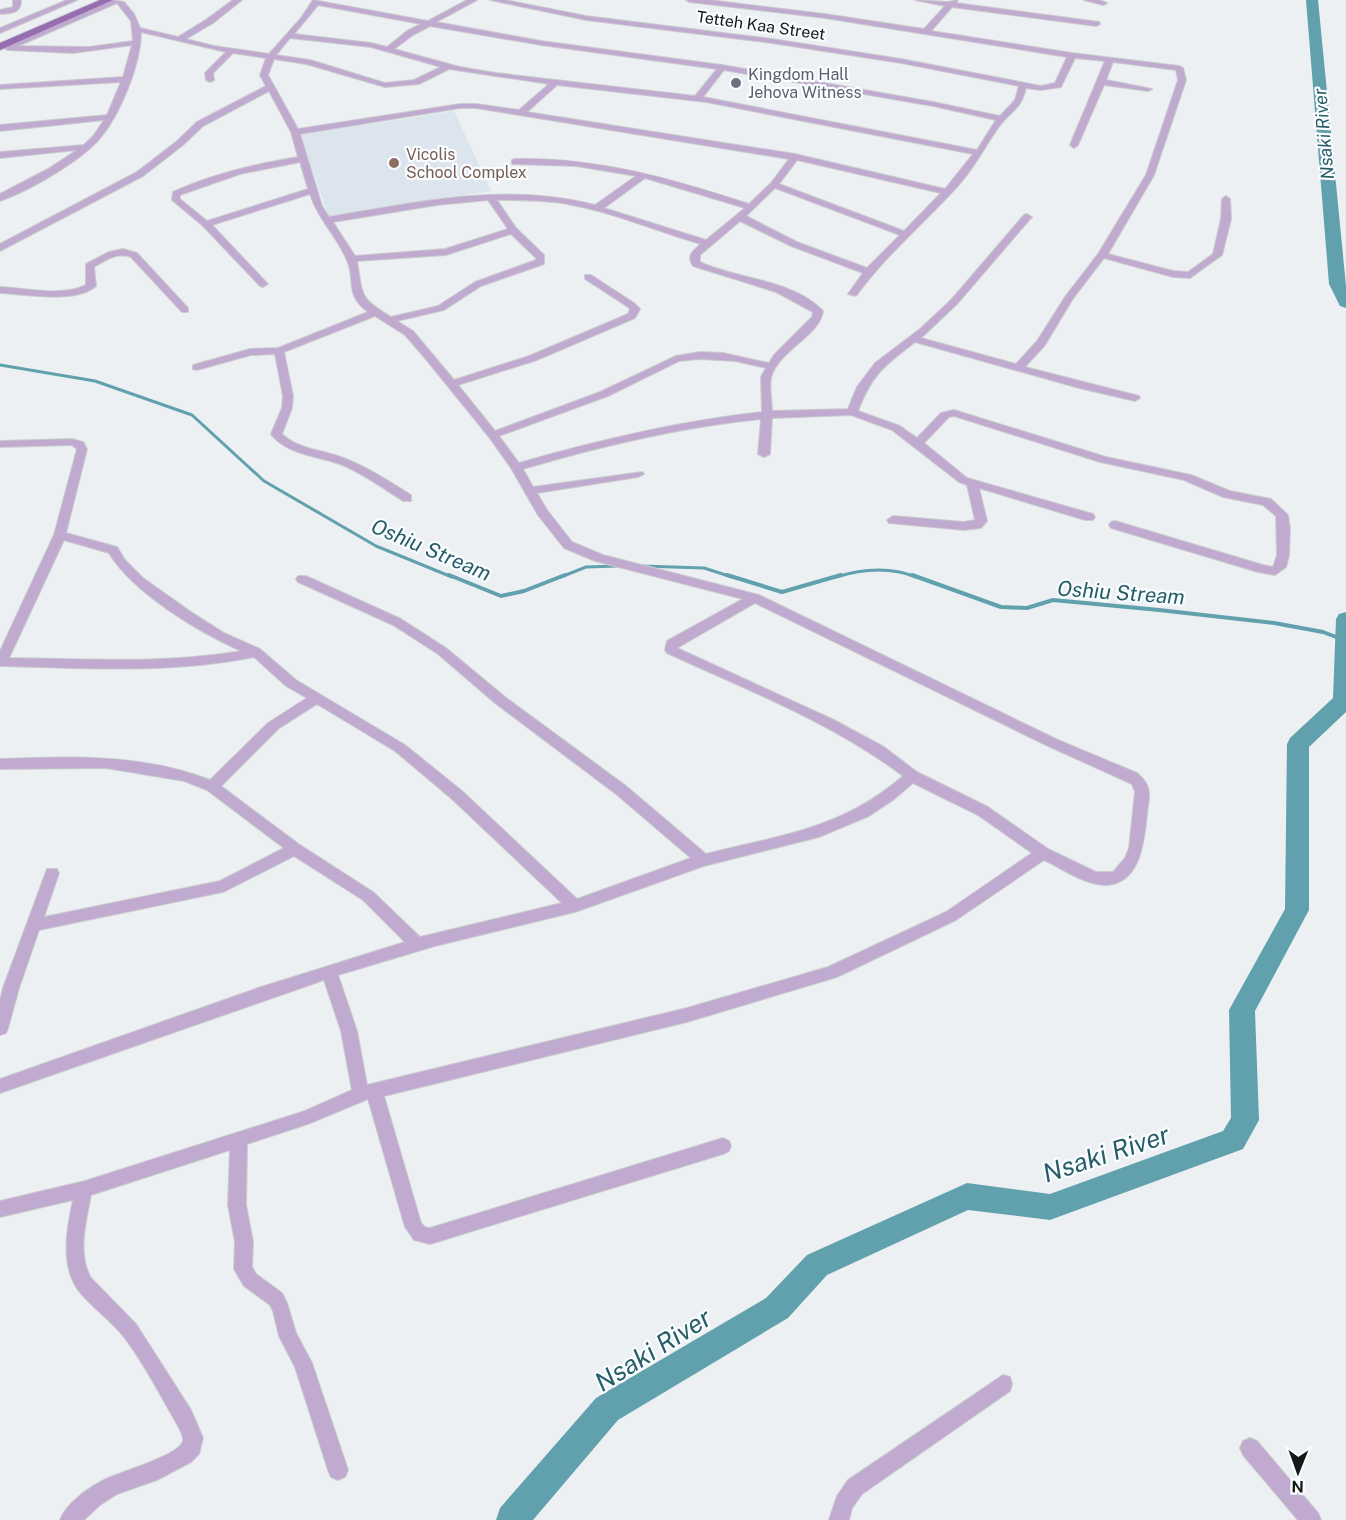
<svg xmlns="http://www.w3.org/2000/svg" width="1346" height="1520" viewBox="0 0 1346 1520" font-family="'Public Sans',sans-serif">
<rect width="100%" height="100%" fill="#edf0f2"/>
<path fill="#dce5ed" d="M 454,111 L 491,191 L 329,218 L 300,135 Z"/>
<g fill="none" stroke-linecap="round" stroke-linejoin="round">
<path stroke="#61a1ae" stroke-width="3" d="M 0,365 L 95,381 L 192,415 L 264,481 L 376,546 L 452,577
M 641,566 L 704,568 L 732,577
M 561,577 L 586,567 L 618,566
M 836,577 C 862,569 891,567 916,577"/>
<path stroke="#61a1ae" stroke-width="4" d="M 449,575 L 501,596 L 524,591 L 565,575
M 727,575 L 782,592 L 841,575
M 912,575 L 1001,607 L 1027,608 L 1053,600 L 1159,610 L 1274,623 L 1323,632 L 1344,640"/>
<path fill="#61a1ae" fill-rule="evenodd" d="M 1306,0 L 1318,0 L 1346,286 L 1346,308 L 1340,306 L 1329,284 Z
M 1346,612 L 1346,712 L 1309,747 L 1309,910 L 1255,1011 L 1259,1120 L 1243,1149 L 1050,1220 L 968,1210 L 827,1275 L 788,1318 L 618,1420 L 533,1520 L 496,1520 L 500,1508 L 596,1398 L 766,1298 L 807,1255 L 967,1183 L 1050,1194 L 1223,1131 L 1231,1118 L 1229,1010 L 1285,909 L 1287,744 L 1290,738 L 1333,698 L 1336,619 L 1339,614 Z"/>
<g stroke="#cbcdcf" stroke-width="2">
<path id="minor" d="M 13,0 L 21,0 C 21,14 11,13 0,14 L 0,10 L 13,7 Z
M 67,0 L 77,0 L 0,33 L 0,28 Z
M 112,0 L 124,2 L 134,14 L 140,28 L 178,37 L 207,19 L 233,0 L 242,0 L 213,23 L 186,39 L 214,46 L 269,54 L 301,18 L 313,0 L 428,21 L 467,0 L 477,0 L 436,22 L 541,41 L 722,65 L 933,102 L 1000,116 L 1015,100 L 1019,86 L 901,63 L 772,43 L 586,20 L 490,0 L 505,0 L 586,16 L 772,39 L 901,59 L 1041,86 L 1055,83 L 1067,57 L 825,18 L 690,2 L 686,0 L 709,0 L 825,14 L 924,29 L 945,6 L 915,0 L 948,2 L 958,0 L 956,3 L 1099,22 L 1100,24 L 1096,26 L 952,7 L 931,31 L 1072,53 L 1179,66 L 1183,68 L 1186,80 L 1154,175 L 1108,254 L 1173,271 L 1188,272 L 1213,254 L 1221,219 L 1222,199 L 1226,196 L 1230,199 L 1231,219 L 1222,255 L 1190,278 L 1173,277 L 1104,258 L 1072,300 L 1045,345 L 1025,367 L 1139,396 L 1140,398 L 1135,401 L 1079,388 L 915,342 C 885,365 872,374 858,411 L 900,426 L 917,438 L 941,413 L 954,410 L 1106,457 L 1191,475 L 1230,491 L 1271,499 L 1288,515 L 1290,529 L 1289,555 L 1286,567 L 1275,575 L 1258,572 L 1111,528 L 1109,525 L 1111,522 L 1115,521 L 1263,565 L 1273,567 L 1277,555 L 1276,516 L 1263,505 L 1223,497 L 1184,480 L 1100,462 L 954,416 L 949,417 L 924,443 L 967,478 L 1093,514 L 1095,517 L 1093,520 L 1085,520 L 979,488 L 987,521 L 981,528 L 964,530 L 889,523 L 887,520 L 893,516 L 964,522 L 975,520 L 967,485 L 959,482 L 892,430 L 851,415 L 772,418 L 770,454 L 764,457 L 758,454 L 761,419 C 680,427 601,446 523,469 L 533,487 L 642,472 L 644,474 L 638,477 L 537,493 L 547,510 L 572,542 L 603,555 L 759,595 L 1058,740 L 1137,773 C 1143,778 1148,784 1149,792 C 1150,799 1147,808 1147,815 C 1144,840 1141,882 1108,885 C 1086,886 1063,869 1044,860 L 956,920 L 837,977 L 687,1022 L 384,1096 L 421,1223 L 425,1227 L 430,1228 L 723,1138 L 729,1141 L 731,1146 L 729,1151 L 723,1154 L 430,1244 L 414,1240 L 405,1227 L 368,1099 L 308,1124 L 247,1144 L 246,1205 L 253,1242 L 252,1267 L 256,1274 L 282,1293 L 287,1303 L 296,1333 L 312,1363 L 348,1470 L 345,1477 L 338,1480 L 331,1477 L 328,1470 L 295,1367 L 279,1336 L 273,1311 L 270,1305 L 244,1286 L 234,1269 L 235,1242 L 228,1205 L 230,1150 L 91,1195 C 86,1221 77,1254 91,1278 L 136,1324 L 191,1410 L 203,1438 L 199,1454 L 191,1462 L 157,1480 L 117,1494 L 100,1505 L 84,1520 L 60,1520 C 67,1503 88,1488 104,1480 C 119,1472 179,1456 183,1441 C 184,1436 179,1428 177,1424 C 160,1395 144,1363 124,1337 C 110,1319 91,1307 78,1290 C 60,1264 67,1228 73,1200 L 0,1217 L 0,1201 L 85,1181 L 305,1111 L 352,1090 L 341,1031 L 324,980 L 0,1093 L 0,1079 L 258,988 L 405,942 L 363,900 L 294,856 L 223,892 L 39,930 L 19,988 L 8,1028 L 6,1033 L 0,1035 L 0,1000 L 3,988 L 47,869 L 57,869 L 59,873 L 44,917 L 220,881 L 284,848 L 207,790 L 184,781 L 106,768 L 0,769 L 0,759 C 70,756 144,754 210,780 L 268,723 L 307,698 L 286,686 L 254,657 C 170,674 85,668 0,666 L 0,651 L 54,535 L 77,449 L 72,445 L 0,447 L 0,441 L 72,439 L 83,442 L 87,449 L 66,533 L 117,547 L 125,560 L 143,578 L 191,612 L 224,633 L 260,649 L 296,680 L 405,745 L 462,791 L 577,899 L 691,858 L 616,794 L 495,703 L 438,654 L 393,625 L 298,582 L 296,579 L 298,576 L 306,576 L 401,619 L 446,648 L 505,697 L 626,786 L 706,854 C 781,835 842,829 903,776 C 832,722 747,690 667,653 L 665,650 L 667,641 L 743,599 L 595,561 L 564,548 L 538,515 L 511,468 L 489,437 L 425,358 L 405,335 L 375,316 L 284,352 L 293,396 L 292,408 L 282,434 C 298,450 326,450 346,459 C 369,468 390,482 411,495 L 411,501 L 403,501 C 385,489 366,476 347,467 C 323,456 287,456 271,434 L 282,408 L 283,396 L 275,354 L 251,355 L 197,370 L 193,369 L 193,365 L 250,349 L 278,348 L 368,312 C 343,293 357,280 346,258 C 335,234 318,219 310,194 L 212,225 L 266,282 L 268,284 L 263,287 L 260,286 L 203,226 L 172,200 L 173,192 C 213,174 255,164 298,157 L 291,132 L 269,91 L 203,126 L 183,145 L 143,176 L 0,251 L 0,244 L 137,172 L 177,141 L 197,122 L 266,86 L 260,75 L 266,58 L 233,53 L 213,73 L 214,80 L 210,82 L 206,80 L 205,73 L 226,52 L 141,32 C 141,64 120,114 101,137 C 83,160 27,192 0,201 L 0,194 L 48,169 L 77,150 L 0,158 L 0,152 L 84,145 L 94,135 L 104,120 L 0,131 L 0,125 L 107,115 L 121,82 L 0,89 L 0,85 L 123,77 L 132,45 L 73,53 L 8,50 L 4,48 ZM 117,3 L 131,21 L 133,41 L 89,47 L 18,46 ZM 318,5 L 421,24 L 407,31 L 387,47 L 371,43 L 294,34 ZM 430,26 L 541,45 L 717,69 L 695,96 L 496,73 L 460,67 L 394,49 L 413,35 ZM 290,38 L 371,47 L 441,67 L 414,80 L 385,83 L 310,60 L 276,55 ZM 1075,58 L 1105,61 L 1070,145 L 1074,148 L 1078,145 L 1104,85 L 1148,91 L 1152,89 L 1106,80 L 1113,62 L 1176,70 L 1178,80 L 1146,175 L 1098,254 L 1065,297 L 1037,341 L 1016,364 L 921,338 L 957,304 L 1030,219 L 1032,217 L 1027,214 L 1024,215 L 951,300 L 920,329 L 875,363 L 857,387 L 848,409 L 772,411 C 772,401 769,388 771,378 C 777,351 820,336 823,311 C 792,279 739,280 700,262 L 700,255 L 740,221 L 791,246 L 863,273 L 848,294 L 856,296 C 885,256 923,224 956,188 C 973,170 984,148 998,128 C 1010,111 1021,110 1026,88 L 1041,90 L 1061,87 ZM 274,59 L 306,64 L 385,87 L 419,84 L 449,69 L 549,84 L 519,110 L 476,104 L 460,104 L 298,129 L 268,75 ZM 724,70 L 933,106 L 996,120 L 977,150 L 703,97 ZM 557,85 L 706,102 L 973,154 L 945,189 L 795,154 L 527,112 ZM 460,108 L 476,108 L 789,159 L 771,183 L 749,204 C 672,179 597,157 515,159 L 512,160 L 512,164 L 576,166 L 636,176 L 595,205 C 506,182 418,202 329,217 L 322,206 L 300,134 ZM 797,160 L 941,193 L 904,231 L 779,184 ZM 300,162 L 308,189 L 207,221 L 180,199 L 180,195 L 240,174 ZM 645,178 L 745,208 L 706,240 L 604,208 ZM 775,188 L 900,235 L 867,268 L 797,242 L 746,216 ZM 488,200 L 508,229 L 445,249 L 355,256 L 333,222 L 437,205 ZM 497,200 C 521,200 544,200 567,204 C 613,212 656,231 701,244 C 693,251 686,255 693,266 L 776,292 L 813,312 L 812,317 L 774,355 L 769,363 L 723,353 L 700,352 L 676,356 L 600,392 L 495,431 L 458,385 L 537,360 L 635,318 L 640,309 L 634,303 L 591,275 L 585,275 L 585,279 L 628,307 L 630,309 L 628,314 L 529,356 L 454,380 L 413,331 L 397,321 L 444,310 L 481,286 L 544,264 L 544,255 L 516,228 ZM 511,234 L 536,258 L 536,260 L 475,282 L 438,306 L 391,317 C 359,297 363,297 357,261 L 446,255 ZM 700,359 L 735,361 L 766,368 L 761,377 L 762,412 C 679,421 599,440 519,463 L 499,436 L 608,396 L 679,361 ZM 64,540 L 109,553 C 133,593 199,632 241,651 C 165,664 87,659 9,658 ZM 755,603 L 1048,746 L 1132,784 L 1135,792 L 1129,848 L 1125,858 L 1113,872 L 1096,872 L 1048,849 L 988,807 L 917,772 L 884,747 L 834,720 L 677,648 ZM 317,704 L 395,751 L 452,799 L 562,903 L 420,937 L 373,892 L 300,845 L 221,786 L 278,729 ZM 913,783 L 978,815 L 1032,853 L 946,912 L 828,967 L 687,1008 L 367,1085 L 357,1031 L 338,975 L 435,946 L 575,912 L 704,866 L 819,837 L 869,816 L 893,800 Z
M 1084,0 L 1099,0 L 1107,3 L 1103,5 Z
M 123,249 L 137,253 L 188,308 L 188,312 L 182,312 L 131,257 C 117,252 106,260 94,267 L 96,286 C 76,304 26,294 0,293 L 0,287 C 26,288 62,297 86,285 L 86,264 L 109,252 Z
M 1003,1375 L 1010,1377 L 1012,1384 L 1010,1391 L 862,1494 L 852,1508 L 849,1520 L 829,1520 L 837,1496 L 848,1480 Z
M 1250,1438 L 1257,1441 L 1318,1513 L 1321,1520 L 1298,1520 L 1243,1455 L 1240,1448 L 1243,1441 Z"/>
</g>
<g stroke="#cbcdcf" stroke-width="2">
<path id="major" d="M 100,0 L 113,0 L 0,50 L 0,43 Z"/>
</g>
<use href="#minor" fill="#c0aacf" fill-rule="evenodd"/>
<use href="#major" fill="#966db1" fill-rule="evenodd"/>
</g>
<circle fill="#6b7280" stroke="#fafdff" stroke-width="2" cx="736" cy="83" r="6"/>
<circle fill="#8d6e63" stroke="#fafdff" stroke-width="2" cx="394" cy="163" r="6"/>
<g text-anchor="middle" stroke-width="4.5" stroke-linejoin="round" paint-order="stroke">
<g font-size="16" fill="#171818" stroke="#fafdff">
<text transform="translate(761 25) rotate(8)" y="6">Tetteh Kaa Street</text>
</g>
<g font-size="16" fill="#5b616d" stroke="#fafdff" text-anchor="start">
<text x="748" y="80">Kingdom Hall<tspan x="748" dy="18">Jehova Witness</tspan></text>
</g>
<g font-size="16" fill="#785e54" stroke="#fafdff" text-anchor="start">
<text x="406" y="160">Vicolis<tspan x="406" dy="18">School Complex</tspan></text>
</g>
<g font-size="18" font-style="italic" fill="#275d67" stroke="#fafdff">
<text transform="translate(1324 134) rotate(-95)" y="6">Nsaki River</text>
</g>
<g font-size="21" font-style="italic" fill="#275d67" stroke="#fafdff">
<text transform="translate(431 550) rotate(23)" y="7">Oshiu Stream</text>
<text transform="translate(1121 593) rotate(4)" y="7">Oshiu Stream</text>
</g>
<g font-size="26" font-style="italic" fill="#275d67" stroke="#fafdff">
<text transform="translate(1106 1154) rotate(-18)" y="9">Nsaki River</text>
<text transform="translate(653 1350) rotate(-32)" y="9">Nsaki River</text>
</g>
</g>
<g transform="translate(1298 1472) rotate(181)" stroke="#fafdff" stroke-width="4.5" paint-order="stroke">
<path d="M0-4.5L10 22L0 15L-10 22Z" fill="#171818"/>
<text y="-9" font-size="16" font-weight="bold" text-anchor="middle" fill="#171818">N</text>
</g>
</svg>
